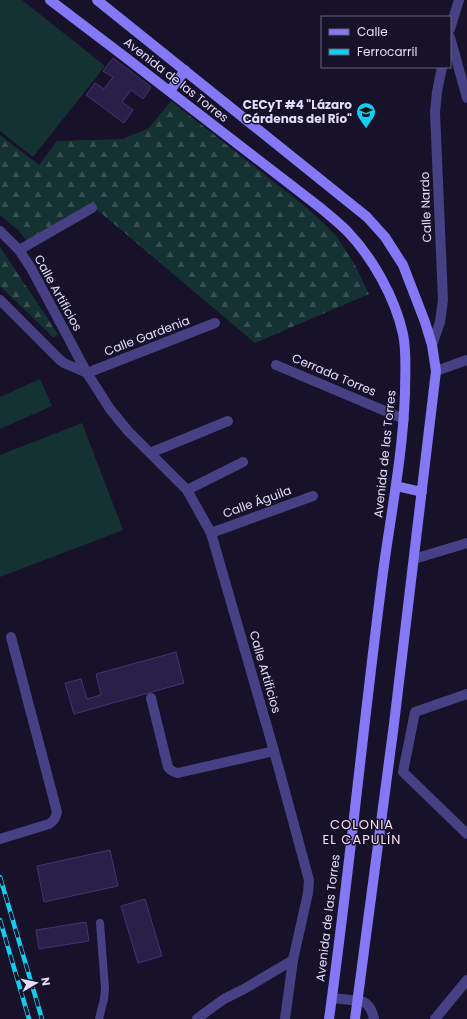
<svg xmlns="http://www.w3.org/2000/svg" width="467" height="1019" viewBox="0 0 467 1019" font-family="Poppins,sans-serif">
<defs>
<pattern id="forest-firs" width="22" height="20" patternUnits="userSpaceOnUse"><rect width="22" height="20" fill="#153232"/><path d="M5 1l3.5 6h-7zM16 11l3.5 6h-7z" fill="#374f51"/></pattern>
</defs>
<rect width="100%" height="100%" fill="#171229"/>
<path fill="url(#forest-firs)" d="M 171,101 L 306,207 L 335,234 L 355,265 L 369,294 L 255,343 L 94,207 L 29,243 L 18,230 L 0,215 L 0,135 L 39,165 L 57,141 L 123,139 L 149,128 Z
M 0,247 L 58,334 L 54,338 L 0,286 Z"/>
<path fill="#153232" d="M 0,0 L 22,0 L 105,66 L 33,157 L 0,131 Z
M 40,379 L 52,406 L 0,429 L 0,397 Z
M 82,423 L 123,530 L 0,577 L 0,455 Z"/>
<path fill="#2a1f49" stroke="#433373" d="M 113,58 L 151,87 L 143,99 L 131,90 L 122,102 L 133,110 L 124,123 L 86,95 L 95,83 L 104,89 L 113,77 L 103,71 Z
M 176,652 L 184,683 L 74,714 L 65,683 L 81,679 L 87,699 L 101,695 L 96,674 Z
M 110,850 L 118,886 L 44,902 L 37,866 Z
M 145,899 L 162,956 L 138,963 L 121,906 Z
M 86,922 L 89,941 L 39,949 L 36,930 Z"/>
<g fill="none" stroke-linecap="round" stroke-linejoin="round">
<path stroke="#474085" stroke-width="8" d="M 99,1019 L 104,999 L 105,988 L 100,923"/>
<path stroke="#474085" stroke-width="10" d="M 450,29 L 459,0
M 450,37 L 467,98
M 0,231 L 19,250 L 31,268 L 87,373 L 110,409 L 128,431 L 187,490 L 211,533 L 274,751 L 309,880 L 308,893 L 293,960 L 285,1019
M 19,250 L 92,208
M 0,300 L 60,360 L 64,363 L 87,373 L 215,323
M 432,345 L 440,322 L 443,300 L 435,112 L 437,92 L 442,67
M 276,365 L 404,419
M 436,371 L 467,360
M 150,453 L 228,421
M 187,490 L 243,462
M 211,533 L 313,496
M 414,559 L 467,543
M 467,694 L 415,712 L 403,772 L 467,834
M 151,698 L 168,767 C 171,771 173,772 178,773 L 274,751
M 0,839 L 49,824 C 54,821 56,818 57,812 L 11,637
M 332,998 L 361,1001 C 370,1004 372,1011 374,1019
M 197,1019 L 206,1012 L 224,999 L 244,989 L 293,960
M 435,1019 L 467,980"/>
<path stroke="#8478f7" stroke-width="10" d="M 50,0 L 125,57 L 322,209 C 330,216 339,223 347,231 C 373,258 395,298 403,334 C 407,353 405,374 405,393 C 403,451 392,508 384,565 C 364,716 350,868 329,1019
M 97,0 L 367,217 L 385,237 L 403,265 L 425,322 L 432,345 L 436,371 L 394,724 L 385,792 L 355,1019
M 170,91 L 185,70
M 396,486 L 422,492"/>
<g stroke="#13cdf1" stroke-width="4.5">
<path id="rail" d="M 0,877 L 42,1019
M 0,920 L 29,1019"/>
</g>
<use href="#rail" stroke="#171229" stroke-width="3" stroke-dasharray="9" stroke-linecap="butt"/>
</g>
<defs>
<g id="school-pin" transform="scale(1)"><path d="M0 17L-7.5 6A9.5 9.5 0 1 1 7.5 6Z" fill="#13cdf1" stroke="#171229"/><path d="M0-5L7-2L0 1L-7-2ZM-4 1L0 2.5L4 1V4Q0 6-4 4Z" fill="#111"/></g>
</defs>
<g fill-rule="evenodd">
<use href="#school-pin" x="366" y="112"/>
</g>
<g text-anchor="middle" stroke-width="3" stroke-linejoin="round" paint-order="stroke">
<g font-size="12" fill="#e2dcfd" stroke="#171229">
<text transform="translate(176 80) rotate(38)" y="4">Avenida de las Torres</text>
<text transform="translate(426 207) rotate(-92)" y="4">Calle Nardo</text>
<text transform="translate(58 293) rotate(61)" y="4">Calle Artificios</text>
<text transform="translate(147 336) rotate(-21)" y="4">Calle Gardenia</text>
<text transform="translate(334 375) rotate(23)" y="4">Cerrada Torres</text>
<text transform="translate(385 454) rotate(-84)" y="4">Avenida de las Torres</text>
<text transform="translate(257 502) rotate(-20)" y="4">Calle Águila</text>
<text transform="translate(265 672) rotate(74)" y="4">Calle Artificios</text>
<text transform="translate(328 918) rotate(-83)" y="4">Avenida de las Torres</text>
</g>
<g font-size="12" font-weight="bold" fill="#e2dcfd" stroke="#171229" text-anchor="end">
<text x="352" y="109">CECyT #4 "Lázaro<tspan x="352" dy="14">Cárdenas del Río"</tspan></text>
</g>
<g font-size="13" letter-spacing="1" fill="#fddef0" stroke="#171229">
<text x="362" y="829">COLONIA<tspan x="362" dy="15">EL CAPULÍN</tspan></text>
</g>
</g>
<rect x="321" y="16" width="130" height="52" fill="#171229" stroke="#68637e"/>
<rect x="329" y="29" width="20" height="6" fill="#8478f7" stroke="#68637e"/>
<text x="357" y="36" font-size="12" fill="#e2dcfd">Calle</text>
<rect x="329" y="49" width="20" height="6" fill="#13cdf1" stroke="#68637e"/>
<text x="357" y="56" font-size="12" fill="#e2dcfd">Ferrocarril</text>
<g transform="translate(36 983) rotate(81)" stroke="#171229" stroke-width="3" paint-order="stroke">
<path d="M0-3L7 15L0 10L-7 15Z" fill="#e2dcfd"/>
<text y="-6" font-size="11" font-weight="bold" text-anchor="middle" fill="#e2dcfd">N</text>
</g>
</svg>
